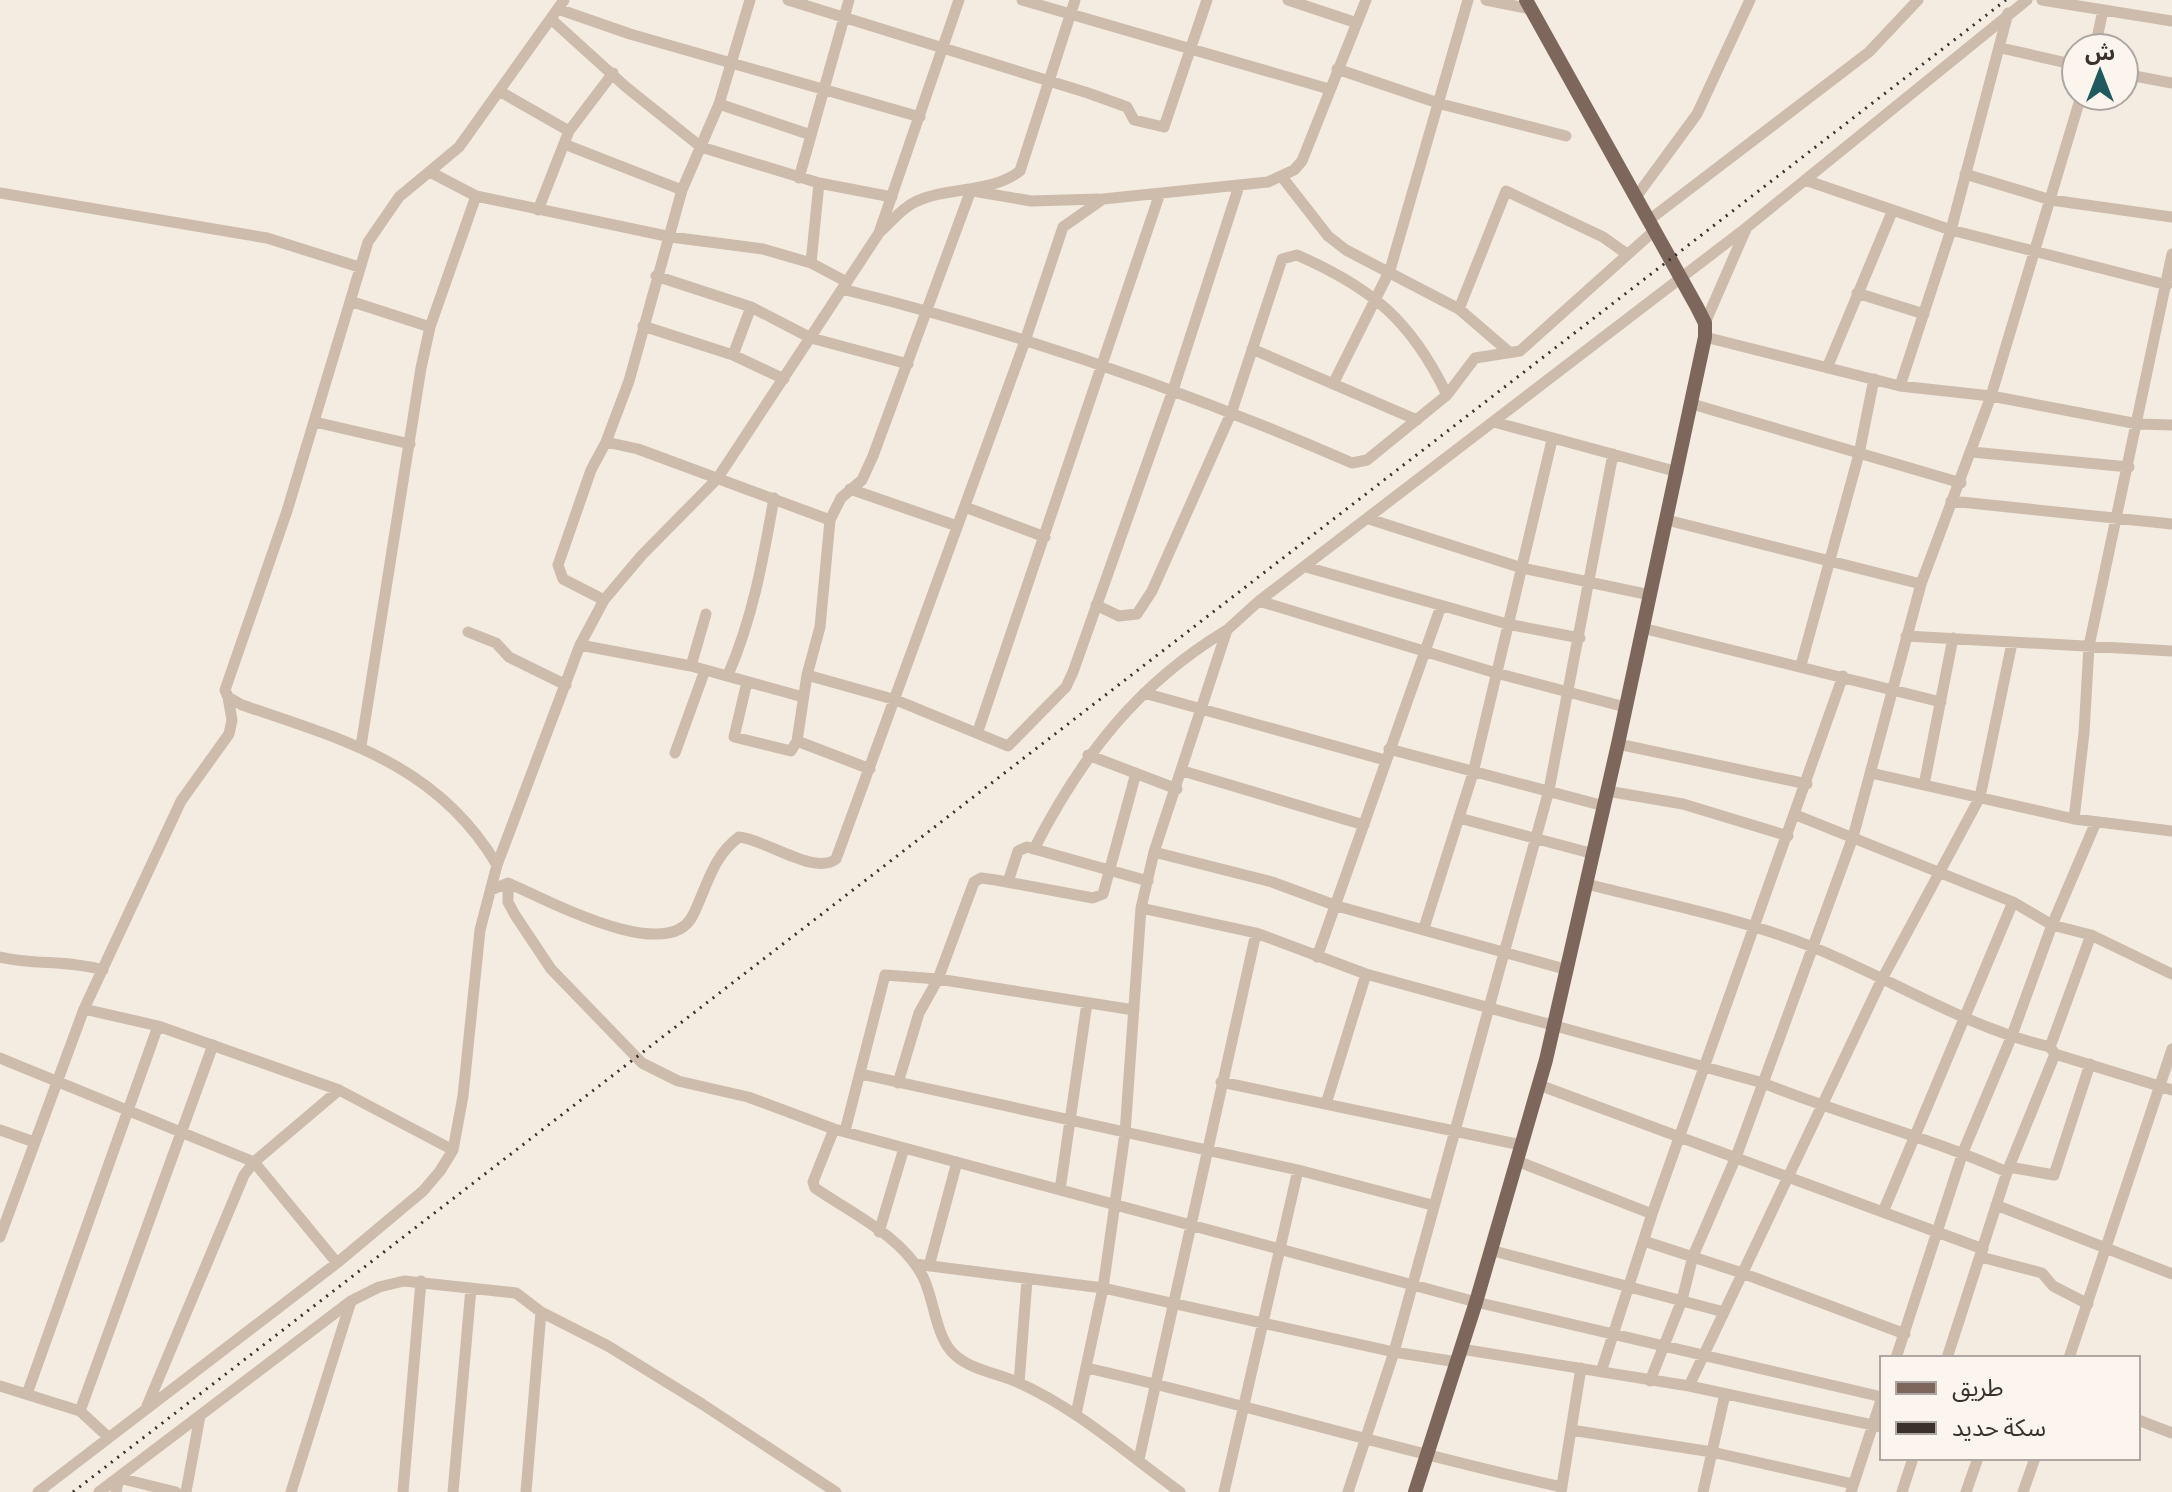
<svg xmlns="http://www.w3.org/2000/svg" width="2172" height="1492" viewBox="0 0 2172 1492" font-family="Commissioner,'Noto Sans Arabic',sans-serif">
<rect width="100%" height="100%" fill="#f4ebe1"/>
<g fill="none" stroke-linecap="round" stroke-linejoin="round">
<path stroke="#cdbbac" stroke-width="11" d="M 788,0 L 1088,93 L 1127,107 L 1134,120 L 1164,127 L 1207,0
M 1022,0 L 1329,89
M 1288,0 L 1357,23
M 1486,0 L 1530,9
M 2042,0 L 2172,21
M 558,9 L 630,34 L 920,117
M 551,19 L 626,87 L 701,147 L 819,183 L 892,197
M 2001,48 L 2076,65
M 2095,48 L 2103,10
M 1337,69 L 1441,104 L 1566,136
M 2124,74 L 2172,83
M 499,91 L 569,131
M 719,104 L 811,135
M 564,144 L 682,190
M 430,172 L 476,196 L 671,237 L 763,249 L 811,263 L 847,282
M 1965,174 L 2051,200 L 2172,217
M 1282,177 L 1328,236 L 1346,250 L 1459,309 L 1509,352
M 799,178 L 849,0
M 1805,180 L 1951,230 L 2167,285
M 973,191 L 1031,201 L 1099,199
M 0,193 L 267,238 L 359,267
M 1636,197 L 1697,114 L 1750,0
M 538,210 L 569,131 L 613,73
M 1649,220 L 1869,52 L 1918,0
M 881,231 C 891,222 902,208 915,202 C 948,186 990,194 1020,171 L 1075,0
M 811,263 L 819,183
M 656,276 L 751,307 L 811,338 L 908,364
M 842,289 C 1017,332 1187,391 1352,463 L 1367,460 L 1447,395 C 1411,320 1372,288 1297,255 L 1282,259 L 1232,411 L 1152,591 L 1137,614 L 1119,616 L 1096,605
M 1857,293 L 1924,314
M 353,302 L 430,327
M 1459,309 L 1506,191 L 1603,237 L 1627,254
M 1705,323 L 1746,229
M 643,326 L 733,355 L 784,379
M 1705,337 L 1900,386 L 1991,396 L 2138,424 L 2172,425
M 1252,349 L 1417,420
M 733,355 L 751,307
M 1827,368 L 1892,212
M 1333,384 L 1390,270 L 1468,0
M 1900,386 L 1951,230 L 2008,13
M 1447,395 L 1475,358 L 1520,351 L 1655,230
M 1692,404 L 1961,483
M 315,422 L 410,444
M 1494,422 L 1678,472
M 606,442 L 638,449 L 830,520
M 1972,452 L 2129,467
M 850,489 L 957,526
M 1951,501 L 2172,524
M 965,507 L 1045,537
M 1369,519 L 1522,568 L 1650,595
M 1667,520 L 1921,584
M 1306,567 L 1507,624 L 1580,638
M 604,600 L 563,579 L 558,565 L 591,470 L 606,442 L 629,381 L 682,190 L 719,104 L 750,0
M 1259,601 L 1496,673 L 1625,707
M 1642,628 L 1941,702
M 468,632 L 496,643 L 509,657 L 566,685
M 1906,636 L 2172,651
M 580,645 L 691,666 L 803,697
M 1801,665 L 1859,454 L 1874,379
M 691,666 L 706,614
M 728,675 C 753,617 763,560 774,498
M 807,675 L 896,700 L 1008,746 L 1066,687 L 1073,672 L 1173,390 L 1239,186
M 747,682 L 734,737 L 791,751 L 797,741 L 807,675 L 820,627 L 830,520 L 841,498 L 862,480 L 873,456 L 971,190
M 1144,693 L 1385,760
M 978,731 L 1159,196
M 797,741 L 870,769
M 1618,744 L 1807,784
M 361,746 L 421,368 L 430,327 L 476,196
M 1389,749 L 1604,806
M 675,753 L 705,670
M 1088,755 L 1177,789
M 1183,771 L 1364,825
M 1871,773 L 2074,819 L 2172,831
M 1924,785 L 1953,638
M 1607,791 L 1683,804 L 1788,836
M 1796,815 L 2013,902 L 2052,925 L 2091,935 L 2172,974
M 1459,818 L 1594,854
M 2074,819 L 2084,733 L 2089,646 L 2172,254
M 1034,849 C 1081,757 1137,684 1227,630
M 1154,852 L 1272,882 L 1337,906 L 1568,970
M 497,865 C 438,765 345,740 242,705 L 228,697 L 225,690 L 287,511 L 368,242 L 399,197 L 459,147 L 564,0
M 1008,882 L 1018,851 L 1027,847 L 1148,881
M 508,883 L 508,902 L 515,915 L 551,969 L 642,1063 L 678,1081 L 748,1097 L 834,1129
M 1587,884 C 1661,903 1739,918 1810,946 C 1890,978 1965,1027 2050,1047 L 2055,1054 L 2172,1090
M 491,890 L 508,883 C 544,898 668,967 693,915 C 707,887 712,857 739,837 C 765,839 814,876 836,859 L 1025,341 L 1063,227 L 1103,199 L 1268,182 L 1294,170 L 1302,161 L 1366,0
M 1141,908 L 1256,933 L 1366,974 L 1763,1083 C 1843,1115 1928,1137 2007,1172
M 1424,928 L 1473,773 L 1552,440
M 0,957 C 35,965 68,960 103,970
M 1317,957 L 1441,606
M 84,1009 L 181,801 L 229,734 L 232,720 L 228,697
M 2050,1047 L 2091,935
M 0,1058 L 254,1162 L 337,1263
M 861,1074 L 1298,1170 L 1432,1205
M 1221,1082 L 1521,1145
M 898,1083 L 919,1013 L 938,979 L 974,882 L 981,878 L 996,880 L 1093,898 L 1103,894 L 1136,773
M 1539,1085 L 1983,1249
M 1326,1104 L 1366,974
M 0,1130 L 34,1142
M 845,1131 L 885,975 L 938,979 L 1134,1010
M 1517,1161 L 1652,1214
M 2009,1167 L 2054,1175 L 2090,1064
M 1060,1190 L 1087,1003
M 1996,1205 L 2172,1274
M 1883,1212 L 2013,902
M 879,1232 L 904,1148
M 0,1237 L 84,1009 L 158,1026 L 339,1090 L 453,1150
M 1644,1241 L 1742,1273 L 1905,1334
M 1490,1250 L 1724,1312
M 1981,1257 L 2042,1273 L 2053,1286 L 2088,1304
M 915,1264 L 1103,1288 L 1394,1352 L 1457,1362
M 929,1266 L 957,1162
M 1461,1349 L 1689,1386 L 1882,1427
M 1896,1358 L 1963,1152 L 2011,1038 L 2052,925 L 2096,822
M 1947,1358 L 2007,1172 L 2055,1054
M 2069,1358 L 2172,1049
M 1087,1368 C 1247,1404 1402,1452 1562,1487
M 1601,1372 L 1652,1214 L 1843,676
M 1650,1381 L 1682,1300 L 1693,1256 L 1736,1157 L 1853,837 L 1921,584 L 1991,396 L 2081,96
M 1019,1383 L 1027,1280
M 0,1386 L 80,1411 L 107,1436
M 1689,1386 L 1881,981 L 1980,797 L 2012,643
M 27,1394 L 158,1026
M 147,1406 L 244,1175 L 254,1162 L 339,1090
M 80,1411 L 213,1045
M 1076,1414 L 1103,1288 L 1125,1133 L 1141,908 L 1154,852 L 1227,630 L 1259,601 L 1746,228 L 2027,0
M 2138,1420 L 2172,1433
M 1571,1430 L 1712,1452 L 1853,1484
M 1139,1459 L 1256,933
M 38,1492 L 337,1263 L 423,1191 L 440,1171 L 453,1150 L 463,1096 L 480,930 L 497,865 L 580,645 L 604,600 L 642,555 L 717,479 L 879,233 L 959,0
M 99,1492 L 351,1301 L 379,1287 L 404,1281 L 516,1293 L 541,1312 L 608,1346 L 702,1404 L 836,1492
M 116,1492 L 119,1478 L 176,1492
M 186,1492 L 200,1416
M 291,1492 L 351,1301
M 403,1492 L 421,1281
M 453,1492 L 471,1288
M 526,1492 L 541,1312
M 1180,1492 C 1127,1454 1078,1409 1017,1382 C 997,1373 966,1369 951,1351 C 935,1332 934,1299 923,1277 C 902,1236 851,1213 815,1188 L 813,1182 L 834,1129 L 1476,1302 L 1882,1397
M 1224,1492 L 1298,1170
M 1348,1492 L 1394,1352 L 1549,790 L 1613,454
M 1561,1492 L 1581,1368
M 1703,1492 L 1725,1394
M 1851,1492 L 1882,1397
M 1902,1492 L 1913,1458
M 1966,1492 L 1978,1458
M 2023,1492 L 2035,1458"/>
<path stroke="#7d675c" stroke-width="14" d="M 1415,1492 L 1476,1302 L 1546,1060 L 1618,744 L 1705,337 L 1705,323 L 1697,307 L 1526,0"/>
<path stroke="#3b302b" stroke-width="3" stroke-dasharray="2 6" stroke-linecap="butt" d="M 73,1492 L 2006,0"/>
</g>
<rect x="1880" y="1356" width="260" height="104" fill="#fbf5ee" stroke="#aea6a0" stroke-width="2"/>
<rect x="1896" y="1382" width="40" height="12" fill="#7d675c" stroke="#aea6a0" stroke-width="2"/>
<text x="1952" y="1396" font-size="24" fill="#3b302b">طريق</text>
<rect x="1896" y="1422" width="40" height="12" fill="#3b302b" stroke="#aea6a0" stroke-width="2"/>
<text x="1952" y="1436" font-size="24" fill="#3b302b">سكة حديد</text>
<g transform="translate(2100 72)"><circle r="38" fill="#fbf5ee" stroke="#aea6a0" stroke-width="2"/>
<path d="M0-6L14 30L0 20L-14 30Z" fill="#1f5a5e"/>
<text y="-12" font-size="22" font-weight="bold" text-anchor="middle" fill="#3b302b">ش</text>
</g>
</svg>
